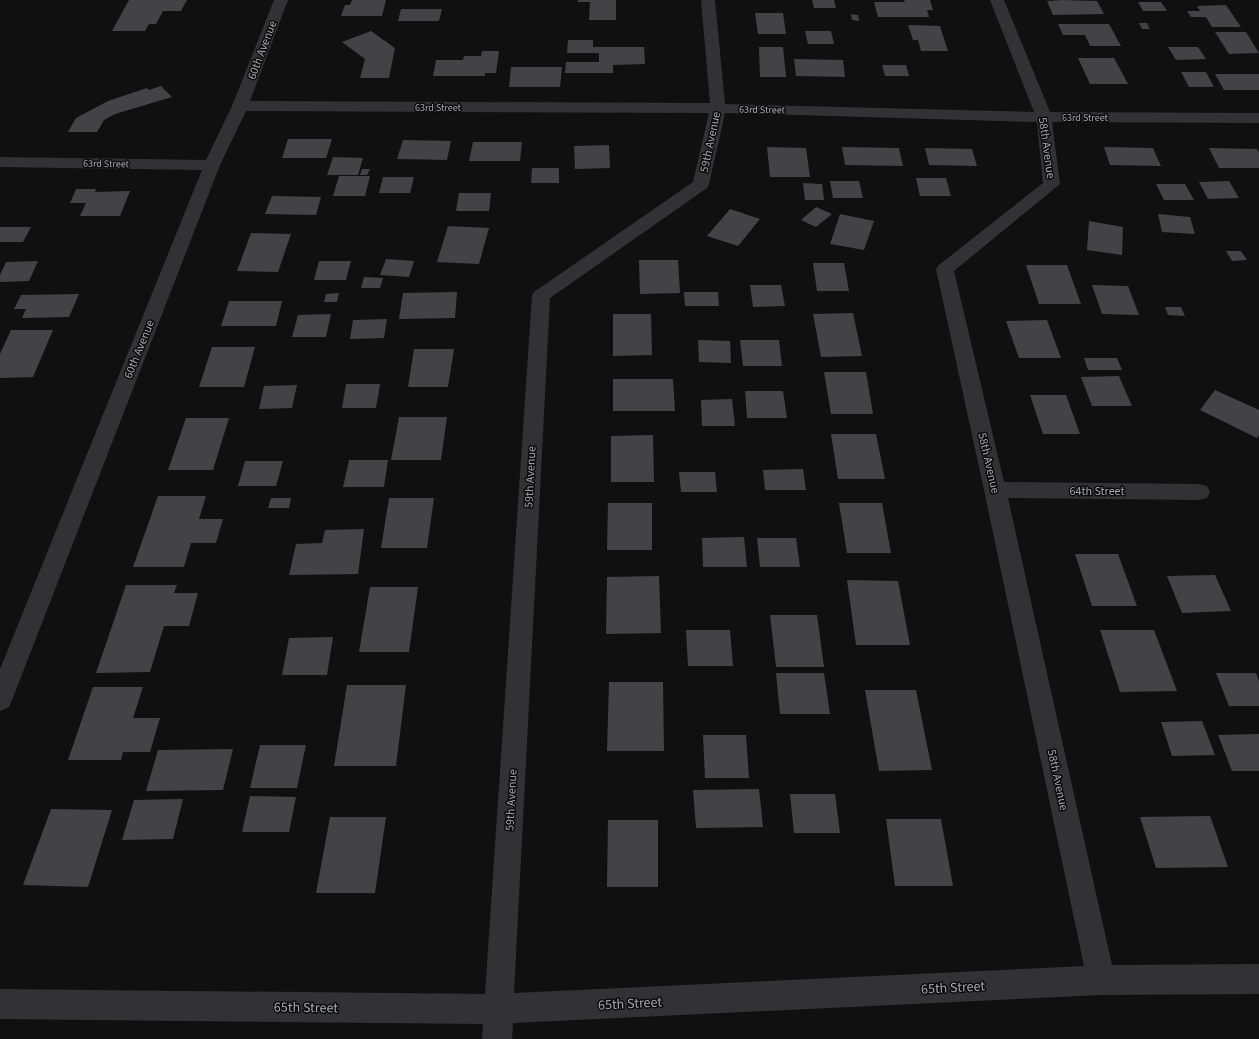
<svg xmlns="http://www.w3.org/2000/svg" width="1259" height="1039" viewBox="0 0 1259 1039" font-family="'Source Sans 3',sans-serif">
<rect width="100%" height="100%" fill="#101011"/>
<path fill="#414347" d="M 129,0 L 187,0 L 181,11 L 163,11 L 156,24 L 149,24 L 145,31 L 112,31 Z
M 352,0 L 386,0 L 382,16 L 341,16 L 345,5 L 350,5 Z
M 578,0 L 616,0 L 616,20 L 589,20 L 590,2 L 578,2 Z
M 812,0 L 834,0 L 836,8 L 814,8 Z
M 904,0 L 930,0 L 933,10 L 927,10 L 929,17 L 878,17 L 874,2 L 905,2 Z
M 1063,0 L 1097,1 L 1104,14 L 1053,15 L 1047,1 Z
M 1138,2 L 1161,2 L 1167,11 L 1143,11 Z
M 1226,5 L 1241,27 L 1212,27 L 1206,17 L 1191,17 L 1187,11 L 1200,11 L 1197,6 Z
M 401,9 L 442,9 L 439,21 L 398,21 Z
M 755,13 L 783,13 L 786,34 L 758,34 Z
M 851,14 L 858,15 L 859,21 L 852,20 Z
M 1139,23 L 1147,23 L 1150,29 L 1142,29 Z
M 1058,24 L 1109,24 L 1121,46 L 1090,46 L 1085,35 L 1063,35 Z
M 908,25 L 940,26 L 948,51 L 921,51 L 918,40 L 913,40 Z
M 371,31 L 395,48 L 389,78 L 360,78 L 365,59 L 342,42 Z
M 805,31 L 831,31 L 834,44 L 808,44 Z
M 1215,32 L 1246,32 L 1259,53 L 1229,54 Z
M 568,40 L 593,40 L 593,47 L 644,47 L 645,64 L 613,65 L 613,73 L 565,73 L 566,62 L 599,62 L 599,53 L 567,53 Z
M 759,47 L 783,47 L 786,77 L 760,77 Z
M 1168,47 L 1198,47 L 1206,59 L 1176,60 Z
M 482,51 L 499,51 L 496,73 L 485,73 L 485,76 L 433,76 L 436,60 L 463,60 L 464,56 L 481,56 Z
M 1078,58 L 1114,58 L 1128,84 L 1090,84 Z
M 794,59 L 843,60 L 845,77 L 796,76 Z
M 882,65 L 906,65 L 909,76 L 885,76 Z
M 511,67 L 562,67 L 560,87 L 509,87 Z
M 1181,72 L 1206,72 L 1214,87 L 1189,87 Z
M 1215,74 L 1259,74 L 1259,90 L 1224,90 Z
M 161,86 L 172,97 L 115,114 L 104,120 L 97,132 L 68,132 L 76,118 L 108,101 L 147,88 L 149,90 Z
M 288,139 L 332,139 L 326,158 L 282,158 Z
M 403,140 L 451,141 L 447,160 L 397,159 Z
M 473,142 L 522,142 L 520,161 L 469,161 Z
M 609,145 L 610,168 L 575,169 L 574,146 Z
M 767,147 L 806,148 L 810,177 L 770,177 Z
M 842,147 L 899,148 L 903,166 L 845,165 Z
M 1104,147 L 1153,148 L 1161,166 L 1110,165 Z
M 925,148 L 972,149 L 977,166 L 929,165 Z
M 1209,148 L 1257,149 L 1259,152 L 1259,168 L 1219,168 Z
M 333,157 L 363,158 L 358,175 L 327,175 Z
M 532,168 L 559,168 L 559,183 L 531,183 Z
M 362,169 L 370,169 L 367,175 L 360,175 Z
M 339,176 L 370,176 L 365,196 L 333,196 Z
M 383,177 L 414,177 L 410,193 L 379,193 Z
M 916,178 L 946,178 L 951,196 L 920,196 Z
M 830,181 L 859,181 L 863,198 L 833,198 Z
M 1229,181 L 1239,198 L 1208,199 L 1199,182 Z
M 803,183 L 822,184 L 824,200 L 805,200 Z
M 1156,184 L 1185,184 L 1194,200 L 1164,200 Z
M 76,189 L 96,189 L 95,192 L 130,191 L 120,216 L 80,216 L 86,203 L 70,203 Z
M 459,193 L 491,193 L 489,211 L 456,211 Z
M 272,196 L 321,197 L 316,215 L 265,214 Z
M 816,207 L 832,214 L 816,227 L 801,220 Z
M 730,209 L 760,219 L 738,246 L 707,236 Z
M 840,214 L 874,221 L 864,250 L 830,244 Z
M 1158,214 L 1190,217 L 1195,234 L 1162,232 Z
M 1089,221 L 1123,227 L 1122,255 L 1087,250 Z
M 448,226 L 489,228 L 479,264 L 437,262 Z
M 0,227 L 31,227 L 23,242 L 0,242 Z
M 251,233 L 291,234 L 278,272 L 237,271 Z
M 1226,251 L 1241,251 L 1247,260 L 1232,261 Z
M 386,259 L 414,261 L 409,277 L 380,275 Z
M 639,260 L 678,260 L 680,293 L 640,294 Z
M 38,261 L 29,281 L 0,282 L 0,275 L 6,262 Z
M 319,261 L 351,261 L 346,280 L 314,280 Z
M 813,263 L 844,263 L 849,291 L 817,291 Z
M 1026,265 L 1067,265 L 1081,304 L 1039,304 Z
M 364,277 L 383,278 L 380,288 L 361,288 Z
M 750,285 L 781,285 L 785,306 L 753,307 Z
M 1092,285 L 1128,286 L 1139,315 L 1102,314 Z
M 457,292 L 455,318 L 399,319 L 403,293 Z
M 684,292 L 718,292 L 719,306 L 685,306 Z
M 339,293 L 337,302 L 324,302 L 326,294 Z
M 79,294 L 69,317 L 22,318 L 26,309 L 14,309 L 21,295 Z
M 229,301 L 282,301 L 276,326 L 221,326 Z
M 1165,307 L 1181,307 L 1185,316 L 1168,315 Z
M 853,313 L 862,356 L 821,357 L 813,314 Z
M 331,314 L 326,337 L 292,337 L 298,315 Z
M 613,314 L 651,314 L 652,355 L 613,356 Z
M 387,319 L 384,338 L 350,339 L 353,320 Z
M 1047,320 L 1061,358 L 1019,358 L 1006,321 Z
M 11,330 L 53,330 L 33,377 L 0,378 L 0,354 Z
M 698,340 L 730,341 L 731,363 L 699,362 Z
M 740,340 L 779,340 L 782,366 L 743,366 Z
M 212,347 L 255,347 L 244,387 L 199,387 Z
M 414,349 L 454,349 L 448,387 L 408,387 Z
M 1084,358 L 1117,358 L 1122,370 L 1088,370 Z
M 824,372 L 866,372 L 873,414 L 831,414 Z
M 1119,376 L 1132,406 L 1092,406 L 1081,377 Z
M 613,379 L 673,379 L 675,411 L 613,411 Z
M 346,384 L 380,384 L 376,408 L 342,408 Z
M 297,385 L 292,408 L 259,409 L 264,386 Z
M 1215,390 L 1259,410 L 1259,435 L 1257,438 L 1200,410 Z
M 745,391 L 783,391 L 787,418 L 747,418 Z
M 1030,395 L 1066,395 L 1080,434 L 1043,434 Z
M 732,399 L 735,426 L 702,426 L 701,400 Z
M 399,417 L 447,417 L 441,460 L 391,460 Z
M 186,418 L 229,418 L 213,470 L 168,470 Z
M 831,434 L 876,434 L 885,479 L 838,479 Z
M 653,435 L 654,482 L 611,482 L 611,436 Z
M 349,460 L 388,460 L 384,487 L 343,487 Z
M 245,461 L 283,461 L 276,486 L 238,486 Z
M 803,469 L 806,490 L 765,490 L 763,470 Z
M 679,472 L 715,472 L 717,492 L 681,492 Z
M 158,496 L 206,496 L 199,519 L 223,519 L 216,543 L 191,543 L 184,567 L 133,567 Z
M 271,498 L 291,498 L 289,508 L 268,508 Z
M 389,498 L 434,498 L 427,548 L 381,548 Z
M 608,503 L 652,503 L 652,550 L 607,550 Z
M 839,503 L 882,503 L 891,553 L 847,553 Z
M 364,529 L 358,574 L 289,575 L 296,544 L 322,543 L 325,530 Z
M 744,537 L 747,567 L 703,567 L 702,538 Z
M 757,538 L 796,538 L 800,567 L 760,567 Z
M 1075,554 L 1118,554 L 1137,606 L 1092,606 Z
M 1215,575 L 1231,611 L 1182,613 L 1167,576 Z
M 659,576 L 661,633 L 606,634 L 607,577 Z
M 847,580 L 898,581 L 910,645 L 856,645 Z
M 126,585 L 177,585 L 174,593 L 198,593 L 189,626 L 164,626 L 150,672 L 96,673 Z
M 370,587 L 418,587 L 409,652 L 359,652 Z
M 770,615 L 817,615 L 824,667 L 776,667 Z
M 686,630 L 730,630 L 733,666 L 688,666 Z
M 1100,630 L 1154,630 L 1177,691 L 1120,692 Z
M 333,637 L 327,675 L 282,675 L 289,638 Z
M 776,673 L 824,673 L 830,714 L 780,714 Z
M 1216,673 L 1256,673 L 1259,681 L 1259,706 L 1229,706 Z
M 609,682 L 663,682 L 664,751 L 607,751 Z
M 347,685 L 406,685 L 396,766 L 334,766 Z
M 93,687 L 143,687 L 133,718 L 160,718 L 150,752 L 123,752 L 121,760 L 68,760 Z
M 865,690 L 916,690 L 932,770 L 879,771 Z
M 1202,721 L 1215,755 L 1172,756 L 1161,722 Z
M 1259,734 L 1259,771 L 1232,771 L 1218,735 Z
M 703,735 L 746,735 L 749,778 L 705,778 Z
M 260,745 L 306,745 L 297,788 L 250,788 Z
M 233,749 L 223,790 L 146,791 L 158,750 Z
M 759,789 L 763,827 L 696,828 L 693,790 Z
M 790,794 L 835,794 L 840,833 L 794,833 Z
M 250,796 L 296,797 L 289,832 L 242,832 Z
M 183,799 L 173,839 L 122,840 L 134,800 Z
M 51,809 L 112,810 L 88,887 L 23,885 Z
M 1210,816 L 1228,867 L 1156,868 L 1140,817 Z
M 330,817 L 386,817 L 375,893 L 316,893 Z
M 886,819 L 941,819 L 953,886 L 895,886 Z
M 608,820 L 658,820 L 658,887 L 607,887 Z"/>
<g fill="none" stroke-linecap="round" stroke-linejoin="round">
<path fill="#313236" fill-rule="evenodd" d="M 274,0 L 288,0 L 250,101 L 710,103 L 701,0 L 715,0 L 725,104 L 1034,112 L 990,0 L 1004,0 L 1050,112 L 1259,113 L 1259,123 L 1052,122 L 1060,184 L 954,271 L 1004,482 L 1199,484 L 1207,486 L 1210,492 L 1207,498 L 1199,500 L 1008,498 L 1112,965 L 1259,964 L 1259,994 L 1101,995 L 513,1023 L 512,1039 L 482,1039 L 483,1024 L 0,1019 L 0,989 L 485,994 L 532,296 L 534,292 L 693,182 L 709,113 L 246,111 L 220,165 L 12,700 L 9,707 L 0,711 L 0,669 L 202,170 L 0,167 L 0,157 L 206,160 L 232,106 ZM 725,113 L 1037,122 L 1043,183 L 939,265 L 936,269 L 984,490 L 1084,966 L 514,993 L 550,298 L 707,188 L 709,184 Z"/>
</g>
<g text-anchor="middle" stroke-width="3" stroke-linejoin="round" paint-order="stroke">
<g font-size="10" fill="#a2a8b1" stroke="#0b0b0c">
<text x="438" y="111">63rd Street</text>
<text transform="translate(762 109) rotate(1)" y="4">63rd Street</text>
<text x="1085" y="121">63rd Street</text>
<text transform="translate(106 163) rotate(1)" y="4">63rd Street</text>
</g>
<g font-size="12" fill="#a2a8b1" stroke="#0b0b0c">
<text transform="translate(262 50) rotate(-69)" y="4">60th Avenue</text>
<text transform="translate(710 142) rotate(-78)" y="4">59th Avenue</text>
<text transform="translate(1047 148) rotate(82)" y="4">58th Avenue</text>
<text transform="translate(139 349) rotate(-68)" y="4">60th Avenue</text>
<text transform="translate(989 463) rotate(77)" y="4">58th Avenue</text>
<text transform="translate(530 477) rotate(-87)" y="4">59th Avenue</text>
<text x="1097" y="495">64th Street</text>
<text transform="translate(1058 780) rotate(78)" y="4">58th Avenue</text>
<text transform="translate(511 800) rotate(-87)" y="4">59th Avenue</text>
</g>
<g font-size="14" fill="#a2a8b1" stroke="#0b0b0c">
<text transform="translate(953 987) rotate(-3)" y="5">65th Street</text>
<text transform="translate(630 1003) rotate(-3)" y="5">65th Street</text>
<text transform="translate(306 1007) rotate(1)" y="5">65th Street</text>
</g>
</g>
</svg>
